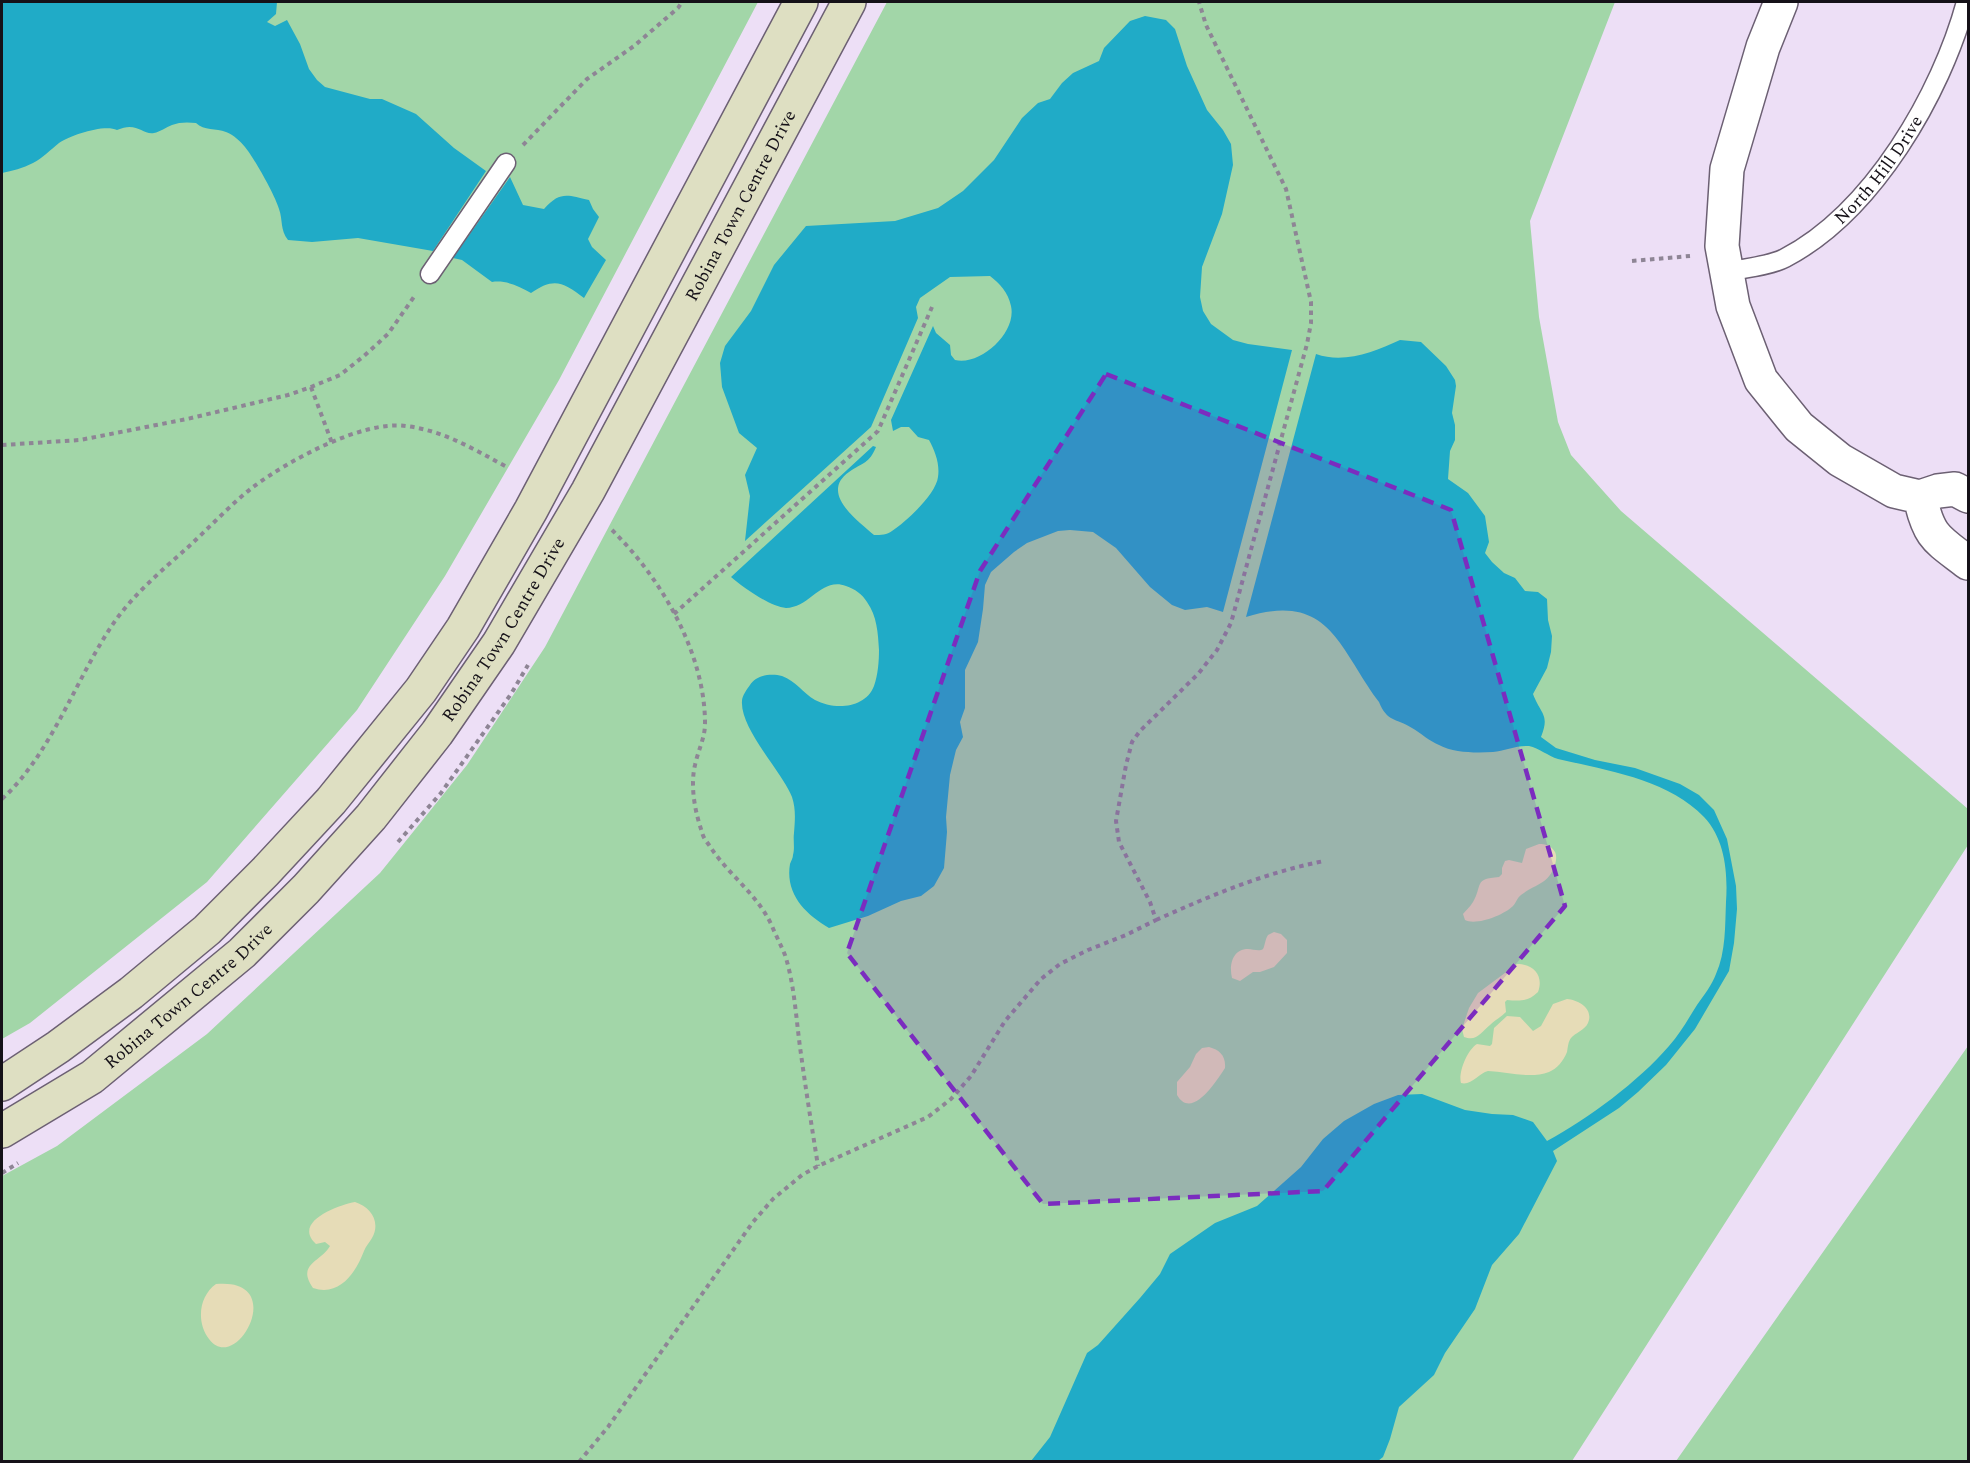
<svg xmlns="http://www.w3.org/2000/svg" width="1970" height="1463" viewBox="0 0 1970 1463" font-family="Spectral,serif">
<rect width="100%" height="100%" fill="#eddff6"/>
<path fill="#a2d6a8" d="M 2,2 L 758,2 L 559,380 L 445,576 L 357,710 L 207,882 L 30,1023 L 2,1039 Z
M 887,2 L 1615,2 L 1530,221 L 1539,317 L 1558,422 L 1571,455 L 1621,511 L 1968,809 L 1968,845 L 1572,1461 L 2,1462 L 2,1176 L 57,1146 L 207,1034 L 380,873 L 467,765 L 545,647 Z
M 1968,1046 L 1968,1461 L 1676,1461 Z"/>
<path fill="#e6dcb7" d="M 1539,844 C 1545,844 1551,845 1555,852 C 1557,856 1556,861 1555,865 C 1548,885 1535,884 1521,895 C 1517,898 1516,903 1513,906 C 1504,915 1476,926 1465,920 L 1463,914 C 1466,910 1470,907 1473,902 C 1483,885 1473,879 1499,877 L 1502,874 L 1502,868 L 1505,861 L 1509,860 L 1522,863 L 1526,849 Z
M 1274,932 L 1281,934 L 1287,940 L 1287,953 L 1274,967 L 1260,972 L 1253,972 L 1240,981 L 1232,978 C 1229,966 1232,949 1248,949 C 1253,949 1259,952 1263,949 C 1265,946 1265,939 1268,935 Z
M 1517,964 C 1534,964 1544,976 1538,992 C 1528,1002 1519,1001 1507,1000 L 1505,1002 L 1506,1012 C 1501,1017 1495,1020 1490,1025 C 1481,1032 1477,1042 1464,1037 L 1462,1029 L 1469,1008 L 1478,993 Z
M 1567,999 C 1579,1000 1594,1009 1588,1023 C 1585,1030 1575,1033 1571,1038 C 1568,1042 1568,1047 1567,1052 C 1564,1060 1557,1069 1549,1072 C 1530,1079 1508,1072 1488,1071 C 1479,1073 1471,1086 1461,1083 C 1458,1073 1467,1050 1477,1044 L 1490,1046 L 1492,1044 L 1494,1028 L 1507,1016 L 1520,1017 L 1533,1031 L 1541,1026 L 1553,1004 Z
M 1209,1047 C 1220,1050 1226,1056 1225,1068 C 1217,1080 1192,1121 1177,1095 L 1177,1082 L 1190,1067 L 1196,1054 L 1202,1048 Z
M 355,1202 C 371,1207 381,1222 372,1238 C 369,1243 366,1246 364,1251 C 356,1272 340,1297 313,1288 C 296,1264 321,1262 330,1246 L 325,1242 L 316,1244 C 292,1222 338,1205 355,1202 Z
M 216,1284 C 290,1277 236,1376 209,1339 C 196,1322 199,1296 216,1284 Z"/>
<path fill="#20abc7" d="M 2,2 L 277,2 L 276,14 L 267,22 L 275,26 L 287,20 L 300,44 L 309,69 L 317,80 L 325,87 L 370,99 L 382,99 L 416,114 L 454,148 L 486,171 L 433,251 L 358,238 L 312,242 L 288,240 C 280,230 283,220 279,209 C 275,195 254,158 245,147 C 240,141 234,135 226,132 C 216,128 204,131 196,123 C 188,122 179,122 172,125 C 166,127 160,132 154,133 C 142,135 137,121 117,130 C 104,124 71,135 59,143 C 50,150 43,158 33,163 C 23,168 12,171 2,173 Z
M 1145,16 L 1166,20 L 1175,29 L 1187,66 L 1207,110 L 1223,130 L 1231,144 L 1233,165 L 1222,214 L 1202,267 L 1200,297 L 1203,311 L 1211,324 L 1233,340 L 1248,344 L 1292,350 L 1223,612 L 1207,607 L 1185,610 L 1172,605 L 1150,587 L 1116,548 L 1093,532 L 1070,530 L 1058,531 L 1027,543 L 1014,552 L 991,572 L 985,585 L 983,609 L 978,642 L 965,670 L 965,708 L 960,722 L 963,737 L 956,750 L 950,775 L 946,817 L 947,832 L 944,868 L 934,886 L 921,896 L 901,901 L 868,916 L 829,928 C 805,914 785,894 790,864 C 791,861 793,858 793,855 C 795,848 793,840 794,833 C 795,820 796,809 792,797 C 781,770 740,729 742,701 C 742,696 747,689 750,685 C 756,675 771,673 782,676 C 796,681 803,693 815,700 C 834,710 865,709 874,686 C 878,675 879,661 879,650 C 878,633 877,616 867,602 C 862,594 855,589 846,586 C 821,577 810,608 786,608 C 770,607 743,587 731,577 L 873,446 L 876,447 C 869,464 863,462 849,472 C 819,493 858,521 874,535 C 881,535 887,535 892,531 C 907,521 936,494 938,477 C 940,464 935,451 929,440 L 918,437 L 909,427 L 901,427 L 893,431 L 891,420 L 933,326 L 936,333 L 950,345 L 951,355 L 955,360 C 981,366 1017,332 1011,306 C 1008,292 1000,284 990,276 L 950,277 L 920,298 L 916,307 L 918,318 L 871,427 L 745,541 L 750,496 L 745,475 L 757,448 L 739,433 L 722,387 L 720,363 L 725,346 L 751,311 L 774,265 L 806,226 L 895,221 L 938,208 L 963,191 L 994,160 L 1022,118 L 1038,103 L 1050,99 L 1062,83 L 1073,73 L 1099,61 L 1104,48 L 1130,21 Z
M 510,177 L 523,205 L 544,209 C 560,191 567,195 589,200 L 593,209 L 599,217 L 588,239 L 592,247 L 606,260 L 584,298 C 563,282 554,277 531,293 C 519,286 506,280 492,282 L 462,260 L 453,258 Z
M 1400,340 L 1421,342 L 1446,366 L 1455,380 L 1456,386 L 1452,413 L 1455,425 L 1455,440 L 1450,451 L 1448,479 L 1468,493 L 1485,516 L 1489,542 L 1485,553 L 1492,562 L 1504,573 L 1515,578 L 1525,591 L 1538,592 L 1547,599 L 1548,620 L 1552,636 L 1551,652 L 1547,668 L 1533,694 C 1541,715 1550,714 1541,737 L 1556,748 L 1595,760 L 1635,768 L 1680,784 L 1699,795 L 1714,810 L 1727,839 L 1736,886 L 1737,909 L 1734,943 L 1729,971 L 1695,1029 L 1666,1065 L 1638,1092 L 1619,1108 L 1553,1151 L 1557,1161 L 1519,1234 L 1492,1265 L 1475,1309 L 1445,1353 L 1434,1375 L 1399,1407 L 1390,1439 L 1383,1457 L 1378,1461 L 1031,1461 L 1050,1437 L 1087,1353 L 1098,1345 L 1140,1298 L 1160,1274 L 1170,1254 L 1215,1223 L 1257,1206 L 1301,1167 L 1323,1139 L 1344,1121 L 1374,1104 L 1398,1095 L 1422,1094 L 1465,1110 L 1492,1114 L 1513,1115 L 1533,1122 L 1547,1141 C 1588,1119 1639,1081 1669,1046 C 1680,1034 1688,1019 1697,1005 C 1704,995 1712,985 1716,974 C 1726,952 1725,925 1726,902 C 1728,873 1725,839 1704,817 C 1668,779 1605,770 1558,759 C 1548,756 1539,748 1529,746 C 1517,745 1504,751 1493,752 C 1476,753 1454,753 1439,745 C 1429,741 1421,733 1412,728 C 1396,718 1387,722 1379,702 C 1339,649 1330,591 1246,617 L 1316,354 C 1344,364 1374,352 1400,340 Z"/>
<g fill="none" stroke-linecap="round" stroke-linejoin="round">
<g stroke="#6c6073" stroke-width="21">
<g id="lane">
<path id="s1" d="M 1727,272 C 1744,268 1770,266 1785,258 C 1873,212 1941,94 1966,2"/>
<path d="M 430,274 L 506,163"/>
</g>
</g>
<g stroke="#6c6073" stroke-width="36">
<path id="street" d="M 1781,2 L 1763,47 L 1727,169 L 1722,246 L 1733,306 L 1761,380 L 1799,427 L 1840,460 L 1894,491 L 1920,497 L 1938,491 L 1955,489 L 1968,496
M 1920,497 C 1929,538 1937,539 1968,563"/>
</g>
<g stroke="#6c6073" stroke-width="36">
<g id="secondary">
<path d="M 2,1084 L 58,1047 L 131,993 L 207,930 L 265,872 L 331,801 L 421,690 L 463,628 L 531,510 L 801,2"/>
<path id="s2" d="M 2,1131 L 92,1077 L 242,953 L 306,889 L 371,817 L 437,733 L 499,643 L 588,491 L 849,2"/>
</g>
</g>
<path stroke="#8e8595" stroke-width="4" stroke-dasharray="4.5 4.5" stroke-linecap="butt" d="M 523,145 L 587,79 L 634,46 L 678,8 L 682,2
M 1632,261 L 1690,256
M 311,387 L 332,443
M 2,445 L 80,440 L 187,419 L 288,395 L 311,387 L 340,375 L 364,356 L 388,334 L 416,294
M 612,530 C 661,578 706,654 705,726 C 704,740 698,751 695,765 C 690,786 695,812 702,832 C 703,838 708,843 711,848 C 729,875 758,895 772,926 C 776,936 781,945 785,955 C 795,986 796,1021 801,1054 C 806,1091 812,1128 818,1166
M 674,614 L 878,431 L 932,307
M 2,799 C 52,753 75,680 113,624 C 132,596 161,571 186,549 C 208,529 230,505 253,487 C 288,461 362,420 406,426 C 445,431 473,449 507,467
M 398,842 L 441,793 L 511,694 L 528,665
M 1156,920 C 1212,895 1264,873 1324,861
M 2,1173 L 18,1163
M 579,1462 L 608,1427 L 753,1222 L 773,1199 L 802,1175 L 818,1166 L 928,1117 L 951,1099 L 971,1076 L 1005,1021 L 1041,979 L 1060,964 L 1088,950 L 1126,935 L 1156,920 L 1150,902 L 1119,842 L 1116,821 L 1126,765 L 1132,742 L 1140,731 L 1198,674 L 1217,650 L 1231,623 L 1307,344 L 1311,323 L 1311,302 L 1286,189 L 1206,25 L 1199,2"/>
<use href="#lane" stroke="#fff" stroke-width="18"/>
<use href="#street" stroke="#fff" stroke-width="33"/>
<use href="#secondary" stroke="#dedfc2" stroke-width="33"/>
</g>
<path fill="#7b2cbf" fill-opacity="0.2" stroke="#7b2cbf" stroke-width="4.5" stroke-dasharray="12 8" stroke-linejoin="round" d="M 1106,374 L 1451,510 L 1565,906 L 1323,1191 L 1043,1204 L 847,953 L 980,571 Z"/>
<g text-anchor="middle" stroke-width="4.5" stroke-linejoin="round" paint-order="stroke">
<g font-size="18" fill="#151118" stroke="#f7effd">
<text dy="6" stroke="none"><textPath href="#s1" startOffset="190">North Hill Drive</textPath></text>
<text dy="6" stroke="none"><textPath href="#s2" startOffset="1203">Robina Town Centre Drive</textPath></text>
<text dy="6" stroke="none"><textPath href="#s2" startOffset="717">Robina Town Centre Drive</textPath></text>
<text dy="6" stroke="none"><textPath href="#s2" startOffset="231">Robina Town Centre Drive</textPath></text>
</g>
</g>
<rect width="1970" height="1463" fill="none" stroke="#151118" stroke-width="6"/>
</svg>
